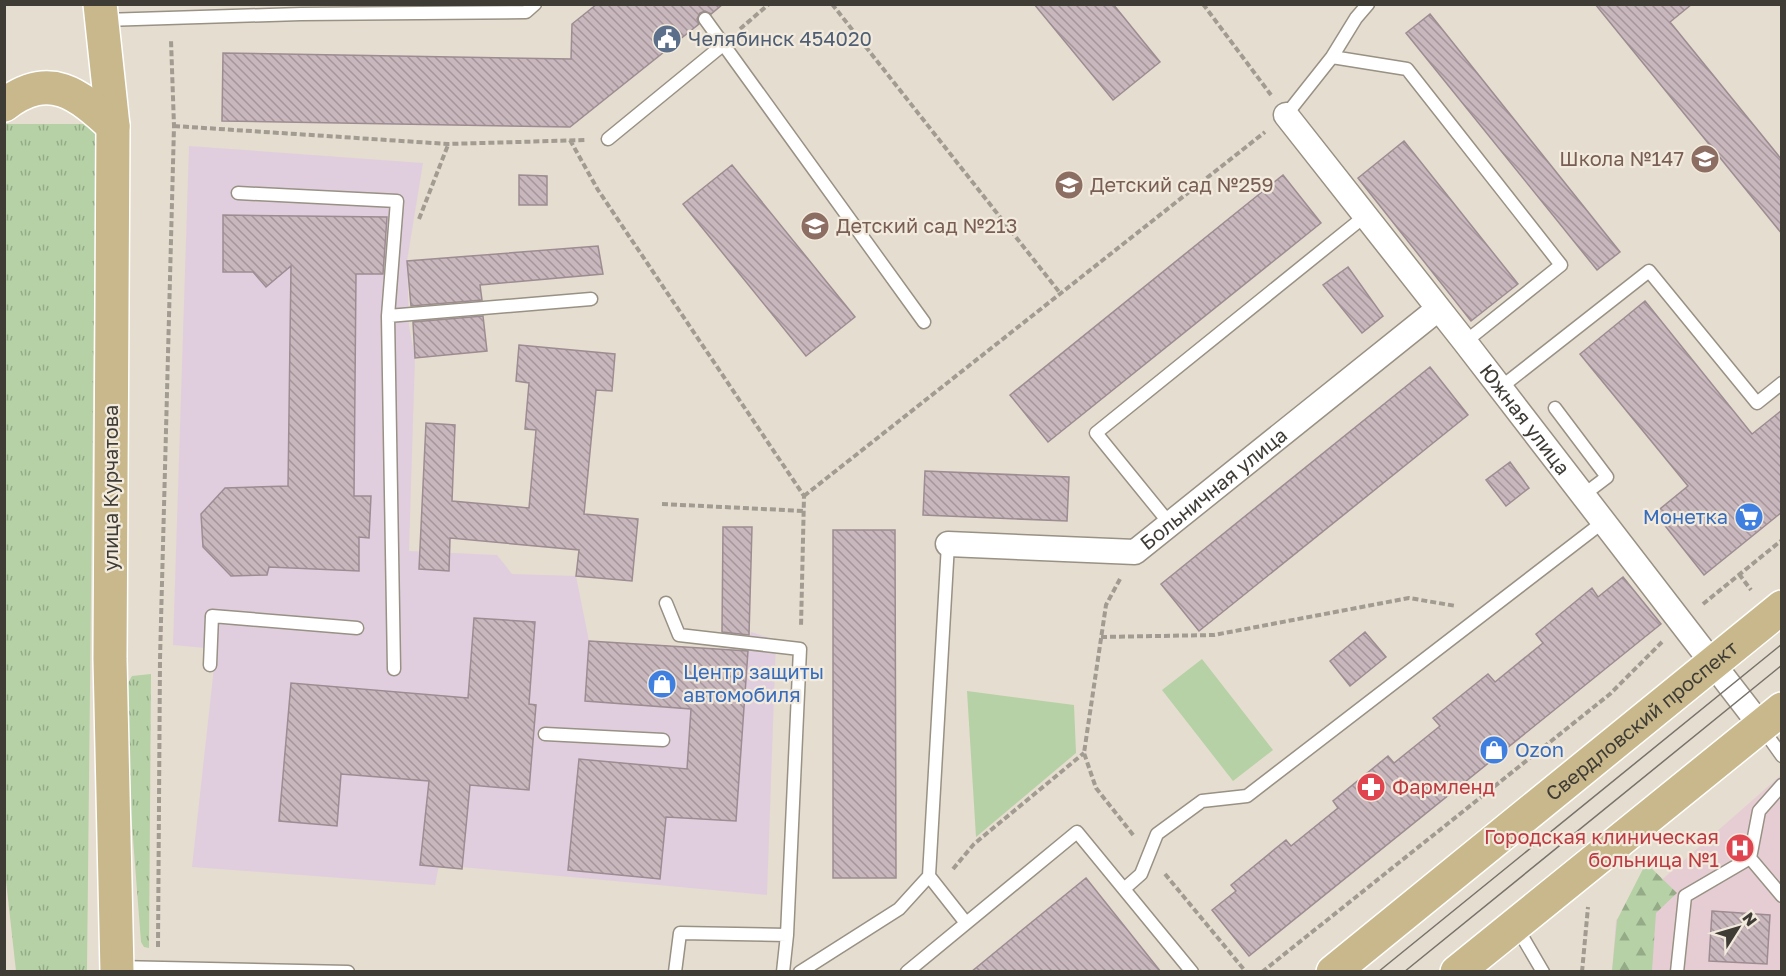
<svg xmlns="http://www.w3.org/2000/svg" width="1786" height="976" viewBox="0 0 1786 976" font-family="'Golos Text',sans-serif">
<defs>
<pattern id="grass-tufts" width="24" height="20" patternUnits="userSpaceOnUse" patternTransform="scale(1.5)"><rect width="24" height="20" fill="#b6d1a6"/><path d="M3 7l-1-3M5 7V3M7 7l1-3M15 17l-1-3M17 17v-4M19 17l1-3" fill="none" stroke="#95ab88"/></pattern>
<pattern id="forest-firs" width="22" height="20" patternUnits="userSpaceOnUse" patternTransform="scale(1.5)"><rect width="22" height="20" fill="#b6d1a6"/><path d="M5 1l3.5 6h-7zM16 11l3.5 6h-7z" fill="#95ab88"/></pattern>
<pattern id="building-back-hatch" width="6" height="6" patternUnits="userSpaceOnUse" patternTransform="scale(1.5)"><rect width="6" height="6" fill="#c8b7bd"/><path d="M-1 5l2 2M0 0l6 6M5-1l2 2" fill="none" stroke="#a4969a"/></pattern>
</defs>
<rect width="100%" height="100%" fill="#e5ddcf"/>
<path fill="#e0cedf" d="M 189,146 L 423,163 L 407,261 L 409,326 L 415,358 L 409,551 L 497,555 L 512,574 L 576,576 L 589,641 L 747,653 L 751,632 L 776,640 L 767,895 L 439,865 L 435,885 L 192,867 L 216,649 L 173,645 Z"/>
<path fill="#e6cdd4" d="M 1781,775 L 1781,971 L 1612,972 L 1616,920 Z"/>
<path fill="url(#grass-tufts)" d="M 4,124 L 96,124 L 87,971 L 16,971 L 5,872 Z
M 151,674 L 149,948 L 144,947 L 141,942 L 130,800 L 128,683 L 132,676 Z"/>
<path fill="url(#forest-firs)" d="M 1646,863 L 1677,893 L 1656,913 L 1652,971 L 1612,971 L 1617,920 Z"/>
<path fill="#b6d1a6" d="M 1202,659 L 1273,750 L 1233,781 L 1162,690 Z
M 967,691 L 1074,705 L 1076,753 L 976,837 Z"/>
<path fill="url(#building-back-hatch)" stroke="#9d8c92" stroke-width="1.5" d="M 597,4 L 723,4 L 711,14 L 705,11 L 700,13 L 697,19 L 699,24 L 570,127 L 222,121 L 223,53 L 571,59 L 572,24 Z
M 1034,4 L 1113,4 L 1160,62 L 1113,100 Z
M 1595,4 L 1692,4 L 1670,22 L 1782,160 L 1782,234 Z
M 1430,14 L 1620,252 L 1597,270 L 1406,33 Z
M 1404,141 L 1518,284 L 1471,321 L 1358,178 Z
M 732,165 L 855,317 L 806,356 L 683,204 Z
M 519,175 L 547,176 L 547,205 L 519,205 Z
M 1283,175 L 1321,223 L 1048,442 L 1010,395 Z
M 223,215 L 387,217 L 383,274 L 356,274 L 354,496 L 371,496 L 369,538 L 359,537 L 359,571 L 269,567 L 267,575 L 231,576 L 203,547 L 201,514 L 225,488 L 288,486 L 291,266 L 266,287 L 253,272 L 223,272 Z
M 598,246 L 603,274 L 480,285 L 482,300 L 411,306 L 407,261 Z
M 1348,267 L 1383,316 L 1362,333 L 1323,285 Z
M 1645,301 L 1752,434 L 1782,410 L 1782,512 L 1704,575 L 1655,513 L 1688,486 L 1580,354 Z
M 483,316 L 487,351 L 415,358 L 413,322 Z
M 519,345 L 615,354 L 612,391 L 596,390 L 584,514 L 638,519 L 632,581 L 576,576 L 579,550 L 450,538 L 449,571 L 419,569 L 426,423 L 455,425 L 452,501 L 529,508 L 536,430 L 525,429 L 529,383 L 516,381 Z
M 1430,367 L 1468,415 L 1199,631 L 1161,584 Z
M 1510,462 L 1529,488 L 1506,506 L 1486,480 Z
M 925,471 L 1069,477 L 1067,521 L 923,515 Z
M 723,527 L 752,527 L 749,635 L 722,632 Z
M 833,530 L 895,530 L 896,878 L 833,878 Z
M 1623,577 L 1661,624 L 1249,956 L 1212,910 L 1236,891 L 1231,885 L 1286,840 L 1291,846 L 1338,808 L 1333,801 L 1388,756 L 1394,763 L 1440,726 L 1433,718 L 1488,674 L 1495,682 L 1543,643 L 1536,634 L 1592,588 L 1598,597 Z
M 474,618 L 535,622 L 529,704 L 536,705 L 529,790 L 470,785 L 462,869 L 420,865 L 429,781 L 341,774 L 337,826 L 279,821 L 291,683 L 468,698 Z
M 1365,632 L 1386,657 L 1350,686 L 1330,661 Z
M 589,641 L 748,651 L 736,821 L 666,817 L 660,879 L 568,870 L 579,759 L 687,769 L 691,709 L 585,701 Z
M 1086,878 L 1161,972 L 971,972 L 1016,935 Z
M 1712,911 L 1770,915 L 1767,964 L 1709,961 Z"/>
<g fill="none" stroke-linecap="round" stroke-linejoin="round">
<g stroke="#989184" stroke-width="15">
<path id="service" d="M 705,19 L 924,322
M 104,20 L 301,14 L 526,12 L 535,4
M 1332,57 L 1407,69 L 1561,265 L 1465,342
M 1286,115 L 1332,57 L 1356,18 L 1368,4
M 608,139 L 724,44
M 238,193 L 397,201 L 388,316 L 394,669
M 388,316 L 591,299
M 1500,388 L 1649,271 L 1757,403 L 1782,383
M 1555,408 L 1607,477 L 1582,496
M 1170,524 L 1096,433 L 1365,216
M 666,603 L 679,635 L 800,649 L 787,935 L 783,972
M 210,665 L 212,616 L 357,628
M 1762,728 L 1782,756
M 545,734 L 663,740
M 1750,858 L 1782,896
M 929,876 L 966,923
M 1124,889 L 1141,874 L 1157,834 L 1202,801 L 1247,796 L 1603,522
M 1516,926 L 1543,972
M 117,967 L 348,972
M 675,972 L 680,933 L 787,935
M 800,972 L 899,909 L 929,876 L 948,544
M 907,972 L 1077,832 L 1192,972
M 1677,972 L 1685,896 L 1750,858 L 1759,811 L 1782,785"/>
</g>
<g stroke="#989184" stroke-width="27">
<g id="minor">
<path id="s1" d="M 1286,115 L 1465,342 L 1761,726"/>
<path id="s2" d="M 948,544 L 1135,552 L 1438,309"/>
</g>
</g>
<g stroke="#fff" stroke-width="36">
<g id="primary">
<path d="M 100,4 L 113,126 L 110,659 L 117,972"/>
<path d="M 4,105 C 50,70 78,94 113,126"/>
<path id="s3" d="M 1333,972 L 1782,607"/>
<path d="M 1457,972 L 1782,709"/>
</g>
</g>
<path stroke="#a19b91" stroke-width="4" stroke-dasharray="6 3" stroke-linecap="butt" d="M 832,4 L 1060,293
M 1203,4 L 1271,95
M 740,29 L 769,4
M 174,126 L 448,144 L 587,140
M 570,140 L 598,190 L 804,496 L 801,627
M 419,219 L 448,145
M 804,496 L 1265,132
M 662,504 L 804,511
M 1739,574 L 1751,590
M 1120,579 L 1106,605 L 1084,753 L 1096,788 L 1134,836
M 1703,604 L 1782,540
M 1101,637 L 1214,635 L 1409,598 L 1456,606
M 953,869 L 974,844 L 1084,753
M 1165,874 L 1246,972
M 158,947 L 160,659 L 174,126 L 171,40
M 1262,972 L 1610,694 L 1662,642
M 1582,972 L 1588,907"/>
<use href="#service" stroke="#fff" stroke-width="12"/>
<use href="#minor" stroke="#fff" stroke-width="24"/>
<use href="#primary" stroke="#c9b88b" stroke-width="33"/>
<path stroke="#77726a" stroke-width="1.5" d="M 1378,972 L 1782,644
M 1404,972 L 1782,665"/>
</g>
<defs>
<g id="civic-disc" transform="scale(1.5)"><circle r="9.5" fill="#5c6f8a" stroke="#f2eadc"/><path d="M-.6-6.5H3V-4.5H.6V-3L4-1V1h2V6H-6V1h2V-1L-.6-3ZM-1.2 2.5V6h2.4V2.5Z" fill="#fff"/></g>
<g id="school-disc" transform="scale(1.5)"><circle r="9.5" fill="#8d6e63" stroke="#f2eadc"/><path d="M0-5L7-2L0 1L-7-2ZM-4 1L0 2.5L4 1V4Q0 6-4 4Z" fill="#fff"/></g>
<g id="supermarket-disc" transform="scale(1.5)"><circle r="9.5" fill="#3f7fe0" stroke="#f2eadc"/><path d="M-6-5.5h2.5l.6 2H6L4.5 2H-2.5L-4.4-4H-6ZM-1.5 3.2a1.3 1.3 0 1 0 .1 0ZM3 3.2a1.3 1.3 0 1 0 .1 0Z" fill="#fff"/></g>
<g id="shop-disc" transform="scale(1.5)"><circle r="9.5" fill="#3f7fe0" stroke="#f2eadc"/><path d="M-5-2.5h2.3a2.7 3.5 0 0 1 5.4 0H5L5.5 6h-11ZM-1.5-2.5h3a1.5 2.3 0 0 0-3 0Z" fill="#fff"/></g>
<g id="pharmacy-disc" transform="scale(1.5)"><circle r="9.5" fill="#e0444e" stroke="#f2eadc"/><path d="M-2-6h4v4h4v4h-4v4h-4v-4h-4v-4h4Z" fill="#fff"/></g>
<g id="hospital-disc" transform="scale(1.5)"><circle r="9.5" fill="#e0444e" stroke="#f2eadc"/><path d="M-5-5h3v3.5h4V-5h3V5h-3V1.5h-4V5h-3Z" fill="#fff"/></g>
</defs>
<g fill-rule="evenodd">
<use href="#civic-disc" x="667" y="39"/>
<use href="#school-disc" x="1705" y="159"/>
<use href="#school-disc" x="1069" y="185"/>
<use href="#school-disc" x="815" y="226"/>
<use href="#supermarket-disc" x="1749" y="517"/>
<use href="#shop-disc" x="662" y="684"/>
<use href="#shop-disc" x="1494" y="750"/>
<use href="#pharmacy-disc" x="1371" y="787"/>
<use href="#hospital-disc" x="1740" y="848"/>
</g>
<g text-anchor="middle" stroke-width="4.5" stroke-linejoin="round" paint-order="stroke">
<g font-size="20" fill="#4e5e75" stroke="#f2eadc" text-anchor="start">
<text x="688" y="46">Челябинск 454020</text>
</g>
<g font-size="20" fill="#785e54" stroke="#f2eadc" text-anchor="start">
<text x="1684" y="166" text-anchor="end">Школа №147</text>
<text x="1090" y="192">Детский сад №259</text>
<text x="836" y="233">Детский сад №213</text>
</g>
<g font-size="20" fill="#3f3c36" stroke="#f2eadc">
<text dy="7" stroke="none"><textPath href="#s1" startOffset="387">Южная улица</textPath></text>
<text transform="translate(111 488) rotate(-90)" y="7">улица Курчатова</text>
<text dy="7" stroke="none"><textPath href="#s2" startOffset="288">Больничная улица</textPath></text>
<text dy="7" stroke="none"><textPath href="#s3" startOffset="398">Свердловский проспект</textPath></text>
</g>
<g font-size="20" fill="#366cbe" stroke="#f2eadc" text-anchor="start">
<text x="1728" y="524" text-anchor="end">Монетка</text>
<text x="683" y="679">Центр защиты<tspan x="683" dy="23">автомобиля</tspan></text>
<text x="1515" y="757">Ozon</text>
</g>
<g font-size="20" fill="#be3a42" stroke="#f2eadc" text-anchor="start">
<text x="1392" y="794">Фармленд</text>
<text x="1719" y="844" text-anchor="end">Городская клиническая<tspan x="1719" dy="23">больница №1</tspan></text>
</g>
</g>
<rect width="1786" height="976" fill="none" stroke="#3f3c36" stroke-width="12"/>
<g transform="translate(1738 928) rotate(53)" stroke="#f2eadc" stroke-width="4.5" paint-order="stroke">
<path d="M0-4.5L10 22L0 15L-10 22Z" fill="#3f3c36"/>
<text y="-9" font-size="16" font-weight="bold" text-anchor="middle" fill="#3f3c36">N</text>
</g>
</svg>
